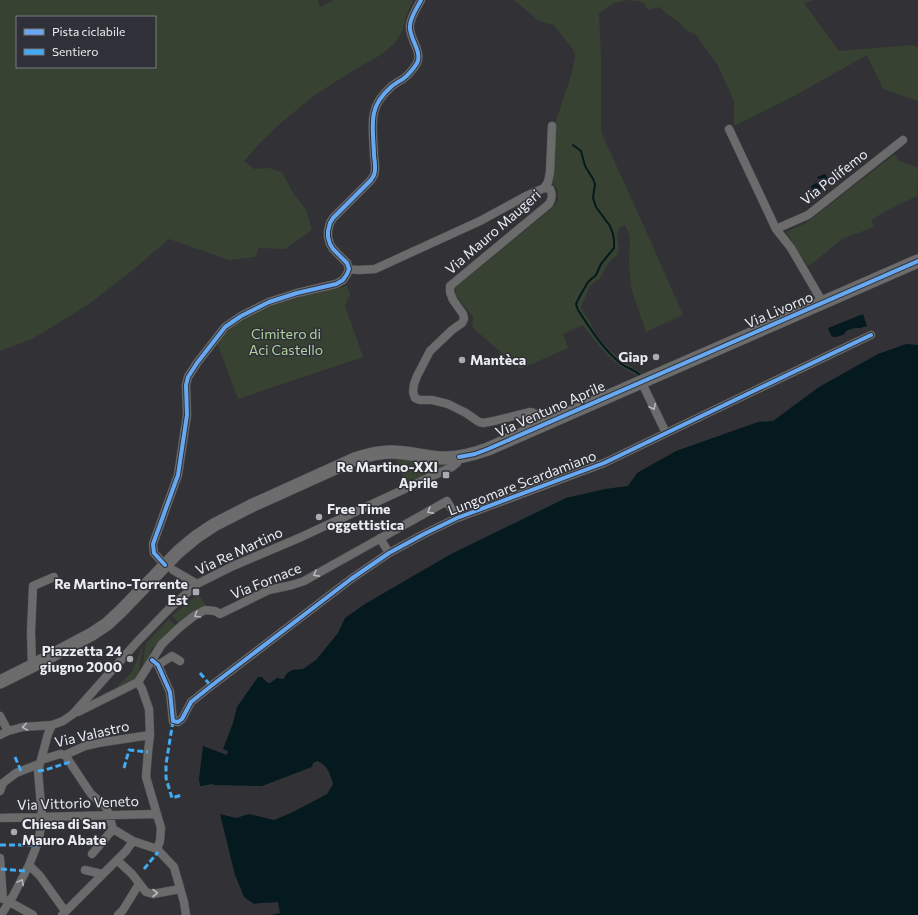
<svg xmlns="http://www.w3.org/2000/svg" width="918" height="915" viewBox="0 0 918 915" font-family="Commissioner,sans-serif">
<rect width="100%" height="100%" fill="#323236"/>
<path fill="#374233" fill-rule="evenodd" d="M 0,0 L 318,0 L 320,7 L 334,0 L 413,0 L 406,16 L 403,30 L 395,43 L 382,54 L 352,71 L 315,95 L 283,121 L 261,142 L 244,161 L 254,169 L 269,168 L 282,172 L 292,191 L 306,210 L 312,230 L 285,249 L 259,248 L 255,257 L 229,260 L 169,239 L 134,269 L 89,304 L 32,339 L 0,351 ZM 17,17 L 155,17 L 155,67 L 17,67 Z
M 514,0 L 813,0 L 804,3 L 839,51 L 912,45 L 918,47 L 918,101 L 883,89 L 867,55 L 794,96 L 734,126 L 734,101 L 717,64 L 695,34 L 686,30 L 679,22 L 667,14 L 660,7 L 648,10 L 643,2 L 626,0 L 614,3 L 599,13 L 601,56 L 601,132 L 643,224 L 683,315 L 646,332 L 631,288 L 629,263 L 630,236 L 625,225 L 619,228 L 617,236 L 619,248 L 618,254 L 609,262 L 600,278 L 596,281 L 590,286 L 581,307 C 582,313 587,316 590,321 C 591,323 592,327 593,329 C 606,351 623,361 642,374 L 639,376 C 634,374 629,372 625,369 C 608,359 595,341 583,325 L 563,334 L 568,348 L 520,369 L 472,327 L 473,317 L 457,297 L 455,288 L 551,209 L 558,201 L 558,190 L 552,182 L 556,121 L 571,76 L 575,58 L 574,51 L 554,25 L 539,21 Z
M 895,154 L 898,160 L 918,168 L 917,196 L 888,210 L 871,220 L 874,227 L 842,239 L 813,263 L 808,266 L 786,232 L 806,223 Z
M 347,286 L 350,295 L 345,306 L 363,357 L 238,399 L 217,343 C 223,336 230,329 237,324 C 265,303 313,294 347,286 Z
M 395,458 C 407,459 418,462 430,463 C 435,464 440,463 446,464 L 446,466 L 415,480 L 414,479 L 408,482 L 405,481 Z
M 198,594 L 206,605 L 179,623 L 172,616 Z
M 169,619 L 176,626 L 152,649 L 142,669 L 146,643 Z
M 143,645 L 138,676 L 134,679 L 117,687 L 132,672 Z"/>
<path fill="#041a1f" d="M 825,174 L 829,180 L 828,182 L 823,185 L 821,190 L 815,193 L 813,193 L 811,186 L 821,180 L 820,178 L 818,179 L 817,177 Z
M 863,314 L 867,326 L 860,328 L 856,328 L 848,330 L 845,332 L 845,334 C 834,338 832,340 828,328 Z
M 906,344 L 918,345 L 918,915 L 271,915 L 280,913 L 278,902 C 270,903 262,902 254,904 L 244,897 L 235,875 L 220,814 L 236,818 L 249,814 L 274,820 L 293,812 L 327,794 L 333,784 C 330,774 328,765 317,761 L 313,763 L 312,767 L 262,786 L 214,785 L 213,784 L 200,786 L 199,779 L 203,746 L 227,755 L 228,751 L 223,749 L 233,723 L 237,707 L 258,677 L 262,677 L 268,683 L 270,683 L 277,678 L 284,679 L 286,674 L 292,670 L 303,669 L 316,660 L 338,633 L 345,618 L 365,604 L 451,554 L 566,498 L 605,489 L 628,486 L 637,473 L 676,451 L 758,422 L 773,421 L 819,387 L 878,354 Z"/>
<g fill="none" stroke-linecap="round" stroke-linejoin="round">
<path stroke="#041a1f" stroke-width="2" d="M 573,145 L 581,151 L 585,166 L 593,179 L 595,184 L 593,198 L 596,207 L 610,226 L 613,234 L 614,241 L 614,248 L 601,264 L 596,275 L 588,282 L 581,294 L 576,304 L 578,310 C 590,328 602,348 619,362 C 625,368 635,369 641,376"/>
<g stroke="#505153" stroke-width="9">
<path id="minor" d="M 729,129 L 776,229 L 791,248 L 823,303
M 544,188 L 548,182 L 550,172 L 552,126
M 776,229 L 808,215 L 903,140
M 349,269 L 359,270 L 375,269 L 480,221 L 526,196 L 544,188 L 550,189 C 553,195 552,199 549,204 L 450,286 L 450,292 L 453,300 L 463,314 L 464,319 L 462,323 L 452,330 L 430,351 L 417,376 L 414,384 L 413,392 L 415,398 L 420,400 L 432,400 L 448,404 L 466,413 L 479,422 L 483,423 L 494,421 L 530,412 C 538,413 540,418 543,425
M 641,381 L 666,433
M 380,538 L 389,553
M 165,565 L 154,553 L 153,544 L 178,475 L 187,415 L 186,385 L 188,377 L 197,363 L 225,327 L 241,316 L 269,302 L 297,293 L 336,284 L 343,280 L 347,274 L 349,269 L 347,263 L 333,249 L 330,244 L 328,237 L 328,231 L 330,223 L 333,218 L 371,180 C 372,178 373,177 374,175 C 376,170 375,162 374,156 C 374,142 371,127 374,113 C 376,102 384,93 392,86 C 396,83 399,81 403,79 C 408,75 414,68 417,63 C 423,52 408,37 410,25 C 411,16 417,8 421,0
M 173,570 L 197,584
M 152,660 L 158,665 L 170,692 L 173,721 L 178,722 L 182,719 L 191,702 L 211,686 L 351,579 L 389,553 L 424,534 L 457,518 L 604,463 L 739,398 L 871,335
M 158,665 L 172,656 L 180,661
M 32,666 L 31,632 L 33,586 L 54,577
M 138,682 L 142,689 L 149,709 L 150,735 L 148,752 L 146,777 L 161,828 L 160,841 L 157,849 L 174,867 L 184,902 L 186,915
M 78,712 L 138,682 L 162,644 L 180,627 L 194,616 L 205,610 L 215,611 L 220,614 L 269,590 L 292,585 L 304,581 L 447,501 L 457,518
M 0,716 L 8,731
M 0,735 L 8,731 L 23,727 L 52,725 L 63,721 L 73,714 L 137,642 L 169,609 L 197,584 L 233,566 L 299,538 L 452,467 L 457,463 L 459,457
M 65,755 L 91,794 L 106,807 L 109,815 L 113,829 L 133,841 L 157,849
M 41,760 L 60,754 L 65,755 L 85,746 L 98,743 L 150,735
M 0,791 L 3,783 L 16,773 L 39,764
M 0,818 L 157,814
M 92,854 L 113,829
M 0,858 L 3,899
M 117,860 L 132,874 L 146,892 L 153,894 L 180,889
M 29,865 L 40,876 L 65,911
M 85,870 L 102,874
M 6,900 L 33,915
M 1,915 L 13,896 L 29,865 L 39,840 L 42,817 L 38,771 L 48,734 L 52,725
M 62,915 L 126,851 L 133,841
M 118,915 L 123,910 L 139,884"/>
</g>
<g stroke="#505153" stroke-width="14">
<path id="primary" d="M 0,682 L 32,666 L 92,634 L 107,624 L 121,611 L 178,552 L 196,537 L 214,525 L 251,506 L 355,459 C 367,455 379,452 391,452 C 410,452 428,458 446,458 C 461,458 474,454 488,449 C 631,385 775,324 918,261"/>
</g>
<use href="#minor" stroke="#6b6b6c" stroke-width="8"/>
<use href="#primary" stroke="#6d6c6d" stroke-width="13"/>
<path stroke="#42abf6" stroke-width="3" stroke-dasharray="6 3" stroke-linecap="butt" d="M 200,673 L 211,686
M 173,721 L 166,764 L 166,778 L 172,798 L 182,795
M 15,757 L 21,771
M 124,768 L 129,750 L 148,752
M 38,771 L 45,770 L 70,762
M 0,845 L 31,845 L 37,846
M 1,869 L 26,871
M 144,869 L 158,852"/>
<g stroke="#303138" stroke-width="6">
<path id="cycleway" d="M 459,457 L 475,454 L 488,449 C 631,385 775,324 918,261
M 165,565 L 154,553 L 153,544 L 178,475 L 187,415 L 186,385 L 188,377 L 197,363 L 225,327 L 241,316 L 269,302 L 297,293 L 336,284 L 343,280 L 347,274 L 349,269 L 347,263 L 333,249 L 330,244 L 328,237 L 328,231 L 330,223 L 333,218 L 371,180 C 372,178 373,177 374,175 C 376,170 375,162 374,156 C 374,142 371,127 374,113 C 376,102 384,93 392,86 C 396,83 399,81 403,79 C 408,75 414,68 417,63 C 423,52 408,37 410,25 C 411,16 417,8 421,0
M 152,660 L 158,665 L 170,692 L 173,721 L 178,722 L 182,719 L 191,702 L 211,686 L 351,579 L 389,553 L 424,534 L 457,518 L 604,463 L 739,398 L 871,335"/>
</g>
<use href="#cycleway" stroke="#66a8f1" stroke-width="4"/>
</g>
<defs><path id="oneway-chevron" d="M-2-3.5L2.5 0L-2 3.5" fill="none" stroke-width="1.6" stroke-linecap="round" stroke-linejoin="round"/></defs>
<g stroke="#b8b8bc">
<use href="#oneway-chevron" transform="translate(653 407) rotate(64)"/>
<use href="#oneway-chevron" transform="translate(430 511) rotate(151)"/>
<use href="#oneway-chevron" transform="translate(316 574) rotate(151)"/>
<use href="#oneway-chevron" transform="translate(197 615) rotate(149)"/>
<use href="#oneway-chevron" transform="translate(25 727) rotate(171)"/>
<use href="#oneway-chevron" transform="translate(21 882) rotate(-62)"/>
<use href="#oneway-chevron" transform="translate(155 893)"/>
</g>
<g fill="#aaabb0" stroke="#303138" stroke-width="1.5">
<circle cx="656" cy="357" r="4"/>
<circle cx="462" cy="360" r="4"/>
<rect x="442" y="471" width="8" height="8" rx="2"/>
<circle cx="319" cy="517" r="4"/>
<rect x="192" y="588" width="8" height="8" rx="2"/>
<circle cx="130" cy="659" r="4"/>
<circle cx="14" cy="832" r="4"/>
</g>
<g text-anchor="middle" stroke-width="3" stroke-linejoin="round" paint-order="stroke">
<g font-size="14" fill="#ebecf1" stroke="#303138">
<text transform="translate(834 177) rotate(-38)" y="5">Via Polifemo</text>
<text transform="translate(493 232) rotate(-41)" y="5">Via Mauro Maugeri</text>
<text transform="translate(779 310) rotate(-23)" y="5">Via Livorno</text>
<text transform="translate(550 409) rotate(-24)" y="5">Via Ventuno Aprile</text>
<text transform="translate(522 483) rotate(-21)" y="5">Lungomare Scardamiano</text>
<text transform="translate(239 551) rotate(-25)" y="5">Via Re Martino</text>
<text transform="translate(266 581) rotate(-22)" y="5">Via Fornace</text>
<text transform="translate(92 734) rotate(-13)" y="5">Via Valastro</text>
<text transform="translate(78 803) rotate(-2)" y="5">Via Vittorio Veneto</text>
</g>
<g font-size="14" fill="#aed39b" stroke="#303138">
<text x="286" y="339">Cimitero di<tspan x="286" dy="16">Aci Castello</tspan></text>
</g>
<g font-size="14" font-weight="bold" fill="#ebecf1" stroke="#303138" text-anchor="end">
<text x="648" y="362">Giap</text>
<text x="470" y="365" text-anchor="start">Mantèca</text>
<text x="438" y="472">Re Martino-XXI<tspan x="438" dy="16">Aprile</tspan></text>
<text x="327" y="514" text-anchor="start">Free Time<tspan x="327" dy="16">oggettistica</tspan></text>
<text x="188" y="589">Re Martino-Torrente<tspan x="188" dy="16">Est</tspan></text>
<text x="122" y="656">Piazzetta 24<tspan x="122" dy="16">giugno 2000</tspan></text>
<text x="22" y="829" text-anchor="start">Chiesa di San<tspan x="22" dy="16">Mauro Abate</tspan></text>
</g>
</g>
<rect x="16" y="16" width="140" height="52" fill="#303138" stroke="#7b7c82"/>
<rect x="24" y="29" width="20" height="6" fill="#66a8f1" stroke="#7b7c82"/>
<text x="52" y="36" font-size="12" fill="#ebecf1">Pista ciclabile</text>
<rect x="24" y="49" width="20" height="6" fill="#42abf6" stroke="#7b7c82"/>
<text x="52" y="56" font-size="12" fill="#ebecf1">Sentiero</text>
</svg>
